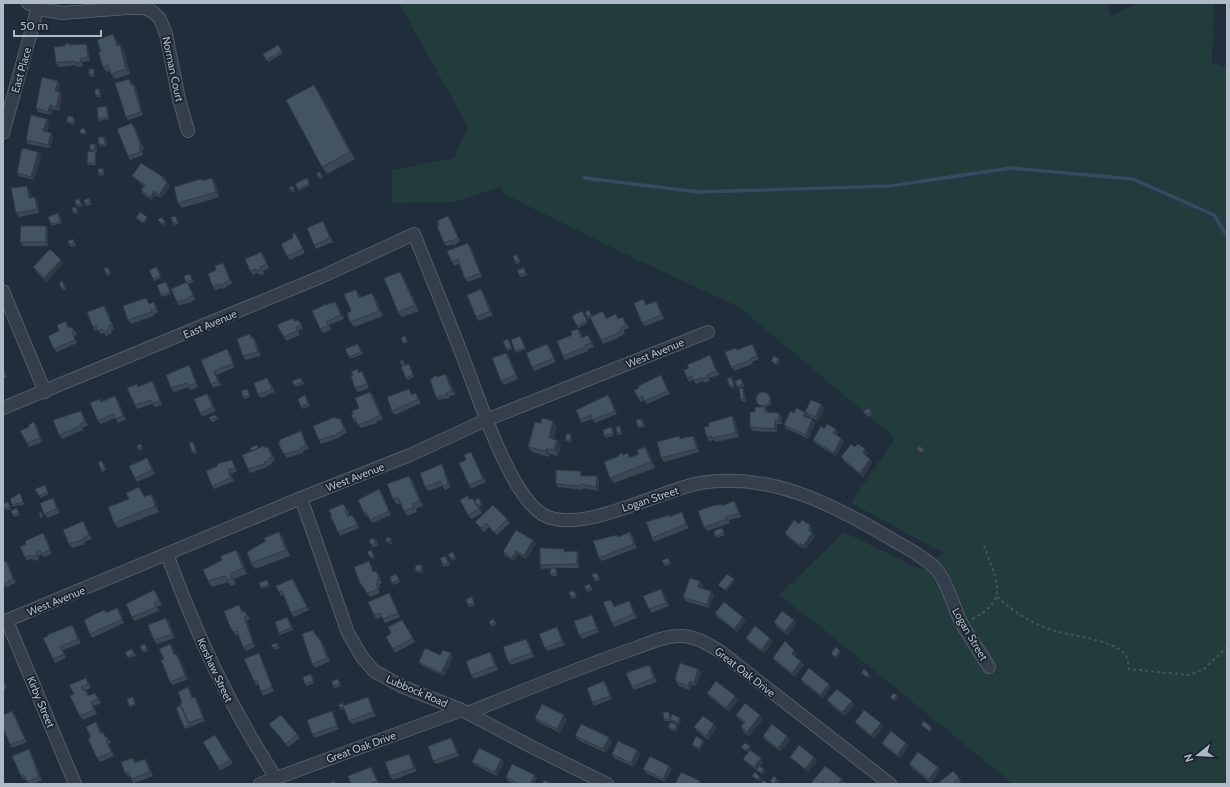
<svg xmlns="http://www.w3.org/2000/svg" width="1230" height="787" viewBox="0 0 1230 787" font-family="Cabin,sans-serif">
<rect width="100%" height="100%" fill="#202e3b"/>
<path fill="#223b3c" d="M 399,3 L 1107,3 L 1111,16 L 1136,3 L 1214,3 L 1212,63 L 1227,68 L 1227,784 L 1013,784 L 828,633 L 779,595 L 844,532 L 922,570 L 943,553 L 851,503 L 895,438 L 739,307 L 625,254 L 504,194 L 500,187 L 454,202 L 392,203 L 392,170 L 454,158 L 468,127 Z"/>
<g fill="none" stroke-linecap="round" stroke-linejoin="round">
<path stroke="#334b63" stroke-width="3.5" d="M 584,178 L 699,192 L 890,186 L 1011,168 L 1133,179 L 1214,215 L 1227,236"/>
<g stroke="#525d68" stroke-width="14">
<path id="minor" d="M 28,3 L 45,10 L 62,13 L 128,8 L 144,8 L 153,12 L 160,19 L 166,34 L 179,99 L 188,131
M 3,133 L 38,7
M 3,291 L 45,392
M 3,408 L 323,276 L 414,234 C 431,276 448,318 464,360 C 479,398 509,493 542,514 C 578,537 660,490 700,483 C 770,472 830,503 888,537 C 904,547 924,556 937,570 C 949,585 953,607 962,624 C 970,638 980,652 989,667
M 301,498 L 348,633 L 362,657 L 374,671 L 403,687 L 462,710 L 532,747 L 607,784
M 167,554 C 197,636 229,705 276,778
M 7,621 L 75,784
M 3,622 L 301,498 L 410,455 L 486,420 L 708,332
M 468,713 C 520,692 573,670 627,651 C 643,646 662,636 679,636 C 694,635 709,645 721,652 L 890,784
M 260,784 L 462,710"/>
</g>
<path stroke="#405859" stroke-width="2" stroke-dasharray="3 3" stroke-linecap="butt" d="M 997,597 C 1013,611 1029,622 1049,629 C 1068,636 1112,639 1125,654 C 1128,658 1128,664 1129,669 L 1189,675 L 1204,669 L 1227,647
M 972,619 C 1013,599 994,576 983,543"/>
<use href="#minor" stroke="#343f4b" stroke-width="12"/>
</g>
<path fill="#3a4754" d="M 117,40 L 119,45 L 120,45 L 124,50 L 130,74 L 115,79 L 111,74 L 110,71 L 107,72 L 103,67 L 101,52 Z
M 69,43 L 70,45 L 86,44 L 88,48 L 90,61 L 83,62 L 83,66 L 77,67 L 76,65 L 59,67 L 56,63 L 65,46 Z
M 278,45 L 283,53 L 268,62 L 263,54 Z
M 95,71 L 95,76 L 91,77 L 89,75 Z
M 129,79 L 132,84 L 136,87 L 143,115 L 128,120 L 126,117 Z
M 58,81 L 60,85 L 58,92 L 62,96 L 59,111 L 53,109 L 51,115 L 38,112 L 36,108 Z
M 314,85 L 319,92 L 355,159 L 327,174 L 322,167 Z
M 99,89 L 100,91 L 101,97 L 97,97 L 95,95 Z
M 106,106 L 108,108 L 109,119 L 99,121 L 98,119 Z
M 74,117 L 75,119 L 74,125 L 68,123 L 66,121 Z
M 49,123 L 47,132 L 51,133 L 53,137 L 50,148 L 28,144 L 26,140 Z
M 135,127 L 144,149 L 142,150 L 143,155 L 130,160 L 128,156 Z
M 106,138 L 107,146 L 100,146 L 99,145 Z
M 95,144 L 97,146 L 97,152 L 95,152 L 96,153 L 96,165 L 88,165 L 87,163 L 91,151 L 90,150 Z
M 38,152 L 41,156 L 34,180 L 19,176 L 17,173 Z
M 104,170 L 104,175 L 99,176 L 98,174 Z
M 320,172 L 323,178 L 319,179 L 318,177 Z
M 132,176 L 163,177 L 166,180 L 165,181 L 170,186 L 161,198 L 156,195 L 152,200 L 143,194 L 141,190 L 144,186 L 135,179 Z
M 212,178 L 216,184 L 219,197 L 182,208 L 178,203 Z
M 308,180 L 310,185 L 299,191 L 298,189 Z
M 293,186 L 295,191 L 292,192 L 290,190 Z
M 30,190 L 31,198 L 38,201 L 39,213 L 19,217 L 16,213 Z
M 90,200 L 92,204 L 86,206 L 85,204 Z
M 81,201 L 82,206 L 78,207 L 76,205 Z
M 76,207 L 78,213 L 74,214 L 73,212 Z
M 58,213 L 62,223 L 52,226 L 51,224 Z
M 177,218 L 179,224 L 174,225 L 173,223 Z
M 451,220 L 460,241 L 454,246 L 453,244 L 447,246 L 444,243 L 439,225 Z
M 325,225 L 333,242 L 316,249 L 314,245 Z
M 46,226 L 48,230 L 48,246 L 23,246 L 20,242 Z
M 295,233 L 305,253 L 290,260 L 287,256 Z
M 74,241 L 76,245 L 71,247 L 69,245 Z
M 468,243 L 471,247 L 482,277 L 468,282 L 465,279 L 459,264 L 454,266 L 452,262 Z
M 264,255 L 269,268 L 263,271 L 264,274 L 260,275 L 258,273 L 253,275 L 250,271 Z
M 517,255 L 521,262 L 516,264 L 515,262 Z
M 61,260 L 63,264 L 46,282 L 36,271 L 33,267 Z
M 225,267 L 232,283 L 223,289 L 222,288 L 216,290 L 213,287 Z
M 109,269 L 111,274 L 107,276 L 106,274 Z
M 158,269 L 161,278 L 154,281 L 153,279 Z
M 525,270 L 527,275 L 520,277 L 519,275 Z
M 400,272 L 404,277 L 419,311 L 402,317 L 398,312 Z
M 190,274 L 194,282 L 188,284 L 195,299 L 190,303 L 179,305 L 177,302 Z
M 166,282 L 171,294 L 162,297 L 161,295 Z
M 64,283 L 66,289 L 63,291 L 62,289 Z
M 481,289 L 484,293 L 493,315 L 479,321 L 476,317 Z
M 372,293 L 376,299 L 383,316 L 354,327 L 350,322 L 351,311 L 360,295 L 361,297 Z
M 146,298 L 150,304 L 154,302 L 156,306 L 158,312 L 154,314 L 154,316 L 131,324 L 128,320 Z
M 643,299 L 647,305 L 658,305 L 664,319 L 645,326 L 642,323 Z
M 335,302 L 338,305 L 344,319 L 329,325 L 331,330 L 323,333 L 320,329 Z
M 104,306 L 107,309 L 114,329 L 111,330 L 112,333 L 106,336 L 104,333 L 101,334 L 98,330 L 95,331 L 93,327 Z
M 589,310 L 592,316 L 605,315 L 607,318 L 619,319 L 623,317 L 625,321 L 629,328 L 624,330 L 625,333 L 618,338 L 603,344 L 590,318 L 588,319 L 587,317 Z
M 582,311 L 588,323 L 578,328 L 577,326 Z
M 293,318 L 295,321 L 298,320 L 301,323 L 303,329 L 298,331 L 300,335 L 286,341 L 284,337 Z
M 66,321 L 69,327 L 75,331 L 77,335 L 74,336 L 77,343 L 57,352 L 54,349 L 59,331 Z
M 578,329 L 580,332 L 582,337 L 591,339 L 594,347 L 588,349 L 588,351 L 565,360 L 563,356 L 572,335 Z
M 250,334 L 256,341 L 261,356 L 246,360 L 243,356 Z
M 406,338 L 408,342 L 404,344 L 403,343 Z
M 522,338 L 526,349 L 516,353 L 515,351 Z
M 509,341 L 512,349 L 507,351 L 506,349 Z
M 358,344 L 363,354 L 350,359 L 349,357 Z
M 752,344 L 755,348 L 759,359 L 752,362 L 753,364 L 734,371 L 731,367 L 738,350 Z
M 550,347 L 556,362 L 534,371 L 532,367 Z
M 227,349 L 230,353 L 235,367 L 217,375 L 221,385 L 213,388 L 211,384 L 201,360 Z
M 506,353 L 509,356 L 518,379 L 504,385 L 501,381 Z
M 712,359 L 719,375 L 709,378 L 710,381 L 704,383 L 703,381 L 696,384 L 693,380 L 689,382 L 687,378 Z
M 400,361 L 404,362 L 405,365 L 410,366 L 414,377 L 407,380 L 406,378 L 403,366 Z
M 3,368 L 7,377 L 3,379 Z
M 191,369 L 198,387 L 191,390 L 188,387 L 174,392 L 171,388 Z
M 362,371 L 364,375 L 369,388 L 358,392 L 355,388 L 360,372 Z
M 445,374 L 448,377 L 455,394 L 449,397 L 450,398 L 439,400 L 436,397 L 437,377 Z
M 301,378 L 304,384 L 295,387 L 294,385 Z
M 663,379 L 670,394 L 647,404 L 644,400 L 640,402 L 638,398 Z
M 732,379 L 735,387 L 731,388 L 730,387 Z
M 741,379 L 744,386 L 738,388 L 737,386 Z
M 270,382 L 275,392 L 261,398 L 258,395 Z
M 155,385 L 162,405 L 155,407 L 152,404 L 137,409 L 135,405 L 139,386 Z
M 743,388 L 744,390 L 746,401 L 742,402 L 741,400 Z
M 409,389 L 412,394 L 418,397 L 421,403 L 395,415 L 392,411 Z
M 249,391 L 250,397 L 245,399 L 243,397 Z
M 370,392 L 373,395 L 383,419 L 376,422 L 377,423 L 361,428 L 357,422 L 355,423 L 353,419 L 353,414 L 359,408 Z
M 207,394 L 210,397 L 216,411 L 202,417 L 200,413 Z
M 115,396 L 118,400 L 126,420 L 118,423 L 115,418 L 101,424 L 98,421 L 100,399 L 102,401 Z
M 770,396 L 771,398 L 771,404 L 767,407 L 762,407 L 757,401 Z
M 306,397 L 310,406 L 303,409 L 301,407 Z
M 611,399 L 617,414 L 595,423 L 592,419 L 582,423 L 580,420 Z
M 765,407 L 768,411 L 768,412 L 779,413 L 782,417 L 782,424 L 777,424 L 777,432 L 753,431 L 750,427 L 755,412 Z
M 824,408 L 818,421 L 808,416 L 807,417 L 815,423 L 809,439 L 787,429 L 784,425 L 794,413 L 805,412 Z
M 869,408 L 873,414 L 867,417 L 863,411 Z
M 81,411 L 88,425 L 82,428 L 83,430 L 62,439 L 59,435 Z
M 216,415 L 219,419 L 212,422 L 210,420 Z
M 732,416 L 735,420 L 739,437 L 715,442 L 714,440 L 709,441 L 707,437 L 709,426 Z
M 335,417 L 336,419 L 340,418 L 342,421 L 347,432 L 338,438 L 321,444 L 319,440 Z
M 643,420 L 645,427 L 639,428 L 638,427 Z
M 34,422 L 37,426 L 42,442 L 29,447 L 27,443 L 29,427 Z
M 557,427 L 554,439 L 557,440 L 561,445 L 558,456 L 550,454 L 549,457 L 532,452 L 528,447 Z
M 611,427 L 613,429 L 614,435 L 606,438 L 604,436 Z
M 621,428 L 622,434 L 619,435 L 617,433 Z
M 824,429 L 836,429 L 838,433 L 837,435 L 841,438 L 844,442 L 836,456 L 816,444 L 813,440 Z
M 301,431 L 303,435 L 309,449 L 303,451 L 303,453 L 287,458 L 284,454 Z
M 572,436 L 571,443 L 566,441 L 565,439 Z
M 679,436 L 681,439 L 693,436 L 696,440 L 699,452 L 664,462 L 661,458 Z
M 194,444 L 197,453 L 193,454 L 192,452 Z
M 142,446 L 143,449 L 139,451 L 138,449 Z
M 855,447 L 865,449 L 868,453 L 866,456 L 872,462 L 863,477 L 844,461 L 841,457 Z
M 258,448 L 266,448 L 271,451 L 275,460 L 271,462 L 272,464 L 267,466 L 267,467 L 250,473 L 248,469 Z
M 471,452 L 486,482 L 471,489 L 469,485 L 466,460 Z
M 649,452 L 655,468 L 614,483 L 610,478 L 623,455 L 628,453 L 631,458 Z
M 147,458 L 150,462 L 155,474 L 137,482 L 135,478 Z
M 104,463 L 106,470 L 102,472 L 101,470 Z
M 234,464 L 237,471 L 231,474 L 234,481 L 214,489 L 212,486 Z
M 444,468 L 451,487 L 445,490 L 442,486 L 428,491 L 425,487 Z
M 581,471 L 583,475 L 583,476 L 599,480 L 598,491 L 583,488 L 583,490 L 558,487 L 556,484 Z
M 413,481 L 423,506 L 416,509 L 417,512 L 407,516 L 404,511 L 401,503 L 397,505 L 393,499 Z
M 45,485 L 49,494 L 40,498 L 39,496 Z
M 379,489 L 382,493 L 391,515 L 372,523 L 368,516 L 366,517 L 364,513 Z
M 143,493 L 145,497 L 151,494 L 155,500 L 159,512 L 118,528 L 114,523 Z
M 21,495 L 24,504 L 20,506 L 19,505 L 13,507 L 12,505 Z
M 53,498 L 55,501 L 60,513 L 47,518 L 44,514 Z
M 470,499 L 475,501 L 482,513 L 471,519 L 468,515 Z
M 480,500 L 482,505 L 479,507 L 477,505 Z
M 734,501 L 737,505 L 741,517 L 729,520 L 730,523 L 707,531 L 704,527 L 721,504 L 723,506 Z
M 9,504 L 11,509 L 6,511 L 5,509 Z
M 343,504 L 350,514 L 348,515 L 349,516 L 352,515 L 355,518 L 359,528 L 340,536 L 338,532 L 335,524 L 332,520 L 332,517 Z
M 17,508 L 20,515 L 14,517 L 13,515 Z
M 682,512 L 684,516 L 689,528 L 654,542 L 652,538 L 669,515 L 670,517 Z
M 507,519 L 510,523 L 497,535 L 489,527 L 484,532 L 475,522 Z
M 799,524 L 810,525 L 812,529 L 812,532 L 815,536 L 806,549 L 802,547 L 801,548 L 788,537 L 785,533 Z
M 85,525 L 92,539 L 84,542 L 85,544 L 72,548 L 69,544 Z
M 722,528 L 725,535 L 717,538 L 715,536 Z
M 43,533 L 46,537 L 52,554 L 44,557 L 42,555 L 38,556 L 39,559 L 34,561 L 32,559 L 27,560 L 25,557 L 26,544 Z
M 617,535 L 618,537 L 633,536 L 637,548 L 602,561 L 599,558 Z
M 283,537 L 290,556 L 255,569 L 251,563 Z
M 392,539 L 392,544 L 387,543 L 385,541 Z
M 376,540 L 378,545 L 373,547 L 371,545 Z
M 533,540 L 536,544 L 526,559 L 519,554 L 514,561 L 505,556 L 503,552 Z
M 236,550 L 240,555 L 247,574 L 234,579 L 236,584 L 231,586 L 228,582 L 212,587 L 208,581 L 222,560 Z
M 371,550 L 375,557 L 371,559 L 367,552 Z
M 577,551 L 579,555 L 579,568 L 556,568 L 557,570 L 557,576 L 552,576 L 550,574 L 551,568 L 542,569 L 540,565 L 565,552 Z
M 453,552 L 456,559 L 452,561 L 451,559 Z
M 447,558 L 450,565 L 444,567 L 443,565 Z
M 668,558 L 671,564 L 665,566 L 664,564 Z
M 6,561 L 8,564 L 16,582 L 7,588 L 6,586 L 3,587 L 3,562 Z
M 371,565 L 374,572 L 376,571 L 379,575 L 382,583 L 379,584 L 380,587 L 378,588 L 380,593 L 370,597 L 360,583 Z
M 422,565 L 423,567 L 423,573 L 417,572 L 415,571 Z
M 396,574 L 400,582 L 394,585 L 392,583 Z
M 598,574 L 600,580 L 595,581 L 594,579 Z
M 292,579 L 295,582 L 309,610 L 294,617 L 291,613 L 284,595 L 281,596 L 279,592 Z
M 267,580 L 270,586 L 262,589 L 261,588 Z
M 590,584 L 593,590 L 587,592 L 586,590 Z
M 703,585 L 702,588 L 714,595 L 709,608 L 686,601 L 683,597 Z
M 154,590 L 157,594 L 162,605 L 157,607 L 159,611 L 134,621 L 132,617 Z
M 575,593 L 577,597 L 572,599 L 571,597 Z
M 664,593 L 669,606 L 651,613 L 649,609 Z
M 392,597 L 400,617 L 385,623 L 382,617 L 376,619 L 374,615 Z
M 472,597 L 475,605 L 470,607 L 468,605 Z
M 611,600 L 615,606 L 629,601 L 632,605 L 637,618 L 614,627 L 612,623 Z
M 242,608 L 243,612 L 245,611 L 250,619 L 247,620 L 255,647 L 246,651 L 243,647 L 238,635 L 236,636 L 230,627 Z
M 105,610 L 107,612 L 120,612 L 124,623 L 92,638 L 90,634 Z
M 715,613 L 746,621 L 737,632 L 717,617 Z
M 592,615 L 594,619 L 599,632 L 582,639 L 579,635 Z
M 166,618 L 169,622 L 175,638 L 157,644 L 154,640 Z
M 289,619 L 293,630 L 280,635 L 279,633 Z
M 493,619 L 497,623 L 492,627 L 489,622 Z
M 402,620 L 415,642 L 395,653 L 393,649 Z
M 794,620 L 796,624 L 788,635 L 776,626 L 774,622 Z
M 557,627 L 559,631 L 565,645 L 547,651 L 545,648 Z
M 75,629 L 81,643 L 63,650 L 66,658 L 55,663 L 53,659 L 43,638 Z
M 313,630 L 317,636 L 324,645 L 330,661 L 315,668 L 312,664 Z
M 746,638 L 773,641 L 764,653 L 749,642 Z
M 529,642 L 534,657 L 511,665 L 508,661 Z
M 145,644 L 148,651 L 143,653 L 142,651 Z
M 170,644 L 173,648 L 175,655 L 176,654 L 179,658 L 183,666 L 188,679 L 173,685 L 170,682 L 164,659 Z
M 278,645 L 280,648 L 274,650 L 273,648 Z
M 132,649 L 136,656 L 129,658 L 127,657 Z
M 490,652 L 493,656 L 498,670 L 474,679 L 471,675 Z
M 797,654 L 795,656 L 801,661 L 804,665 L 795,677 L 776,662 L 773,658 Z
M 440,655 L 453,657 L 444,676 L 421,665 L 419,662 Z
M 261,657 L 274,691 L 263,696 L 261,692 L 258,684 L 256,685 L 254,681 Z
M 649,665 L 652,668 L 657,682 L 634,690 L 632,687 Z
M 698,669 L 701,672 L 696,686 L 692,685 L 690,690 L 679,686 L 675,679 Z
M 312,676 L 314,683 L 307,686 L 305,684 Z
M 338,679 L 341,686 L 335,688 L 333,686 Z
M 801,679 L 829,684 L 831,687 L 823,698 L 803,683 Z
M 3,680 L 7,688 L 3,690 Z
M 88,682 L 91,688 L 86,690 L 89,695 L 98,696 L 101,703 L 94,706 L 97,714 L 83,720 L 80,716 L 74,694 L 69,685 Z
M 607,685 L 612,699 L 594,706 L 592,702 Z
M 188,687 L 191,691 L 193,698 L 197,700 L 205,721 L 185,729 L 184,727 L 181,705 Z
M 707,693 L 738,700 L 729,712 L 710,697 Z
M 134,699 L 136,705 L 130,707 L 129,706 Z
M 827,700 L 854,705 L 845,716 L 830,704 Z
M 370,701 L 376,716 L 352,724 L 349,721 L 344,709 L 341,710 L 340,708 L 345,706 Z
M 332,711 L 334,715 L 339,729 L 315,738 L 312,734 Z
M 670,714 L 671,718 L 680,718 L 681,720 L 679,725 L 672,721 L 671,719 L 671,721 L 665,721 L 664,719 Z
M 15,715 L 27,742 L 12,748 L 10,745 Z
M 736,715 L 763,719 L 749,736 L 743,731 L 741,727 L 744,723 L 738,718 Z
M 535,718 L 567,719 L 560,733 L 538,722 Z
M 96,722 L 99,726 L 101,732 L 103,732 L 106,737 L 110,741 L 111,743 L 109,744 L 114,756 L 100,762 L 97,758 L 91,737 Z
M 855,722 L 883,727 L 874,739 L 857,725 Z
M 269,724 L 297,734 L 300,738 L 288,747 Z
M 668,727 L 678,727 L 676,732 L 670,729 Z
M 694,727 L 717,728 L 708,740 L 697,731 Z
M 575,736 L 612,741 L 606,753 L 578,740 Z
M 763,736 L 787,736 L 790,740 L 780,751 L 765,740 Z
M 217,738 L 233,763 L 220,771 L 218,767 Z
M 454,742 L 459,756 L 436,764 L 433,761 Z
M 704,742 L 700,750 L 693,746 L 692,745 Z
M 882,743 L 909,746 L 900,758 L 885,747 Z
M 29,749 L 31,752 L 42,780 L 33,784 L 29,784 L 26,779 L 24,780 L 21,776 Z
M 637,750 L 640,754 L 634,767 L 614,758 L 612,754 Z
M 411,757 L 417,771 L 393,780 L 390,776 Z
M 790,757 L 814,757 L 817,761 L 808,772 L 793,760 Z
M 761,758 L 763,762 L 760,766 L 764,769 L 766,771 L 762,775 L 746,762 L 743,759 Z
M 145,759 L 148,763 L 153,776 L 134,783 L 131,779 L 130,776 L 128,777 L 125,773 L 135,761 L 136,762 Z
M 501,759 L 504,762 L 497,776 L 475,765 L 472,762 Z
M 909,764 L 938,767 L 940,771 L 931,783 L 912,768 Z
M 643,769 L 672,769 L 665,782 L 646,773 Z
M 374,771 L 379,784 L 351,784 Z
M 506,777 L 537,778 L 534,784 L 514,784 L 508,781 Z
M 959,778 L 961,782 L 959,784 L 937,784 Z"/>
<path fill="#303a45" d="M 113,34 L 117,40 L 121,51 L 117,46 Z
M 86,44 L 88,48 L 90,61 L 88,57 Z
M 120,45 L 124,50 L 130,74 L 126,69 Z
M 80,59 L 83,62 L 83,66 L 81,62 Z
M 94,69 L 95,71 L 95,76 L 94,74 Z
M 58,81 L 60,85 L 58,95 L 55,91 Z
M 133,84 L 136,87 L 143,115 L 141,112 Z
M 314,85 L 319,92 L 355,159 L 350,152 Z
M 60,92 L 62,96 L 59,111 L 56,107 Z
M 50,105 L 53,109 L 51,115 L 48,112 Z
M 106,106 L 108,108 L 109,119 L 108,117 Z
M 74,117 L 75,119 L 74,125 L 73,123 Z
M 47,119 L 49,123 L 46,135 L 43,131 Z
M 132,123 L 135,127 L 144,149 L 141,145 Z
M 86,131 L 87,133 L 84,136 L 83,134 Z
M 51,133 L 53,137 L 50,148 L 48,145 Z
M 104,137 L 106,138 L 107,146 L 105,144 Z
M 95,144 L 97,146 L 97,152 L 95,150 Z
M 139,146 L 142,150 L 143,155 L 141,152 Z
M 38,152 L 41,156 L 34,180 L 31,177 Z
M 95,152 L 96,153 L 96,165 L 95,163 Z
M 212,178 L 216,184 L 219,197 L 216,192 Z
M 167,182 L 170,186 L 161,198 L 159,195 Z
M 27,186 L 30,190 L 31,202 L 29,198 Z
M 154,191 L 156,195 L 152,200 L 150,197 Z
M 35,197 L 38,201 L 39,213 L 37,209 Z
M 448,216 L 451,220 L 460,241 L 458,237 Z
M 147,217 L 148,219 L 144,224 L 143,223 Z
M 165,221 L 167,223 L 164,226 L 162,224 Z
M 323,221 L 325,225 L 333,242 L 330,238 Z
M 46,226 L 48,230 L 48,246 L 46,242 Z
M 468,243 L 471,247 L 482,277 L 480,273 Z
M 261,252 L 264,255 L 269,268 Z
M 61,260 L 63,264 L 46,282 L 44,278 Z
M 400,272 L 404,277 L 419,311 L 415,305 Z
M 187,282 L 190,286 L 195,299 L 193,295 Z
M 481,289 L 484,293 L 493,315 L 490,311 Z
M 356,290 L 360,295 L 363,304 L 359,298 Z
M 372,293 L 376,299 L 383,316 L 379,311 Z
M 154,302 L 156,306 L 158,312 L 156,309 Z
M 335,302 L 338,305 L 344,319 L 341,315 Z
M 104,306 L 107,309 L 114,329 L 112,325 Z
M 72,332 L 74,336 L 77,343 L 75,340 Z
M 588,335 L 591,339 L 594,347 L 591,343 Z
M 253,337 L 256,341 L 261,356 L 258,352 Z
M 547,344 L 550,347 L 556,362 Z
M 752,344 L 755,348 L 759,359 L 757,356 Z
M 227,349 L 230,353 L 235,367 L 233,364 Z
M 506,353 L 509,356 L 518,379 L 516,375 Z
M 710,355 L 712,359 L 719,375 L 716,371 Z
M 779,359 L 781,360 L 778,366 L 776,364 Z
M 3,368 L 7,377 L 3,371 Z
M 214,371 L 217,375 L 221,385 L 218,382 Z
M 445,374 L 448,377 L 455,394 L 452,391 Z
M 267,378 L 270,382 L 275,392 L 272,389 Z
M 152,381 L 155,385 L 162,405 L 160,401 Z
M 743,388 L 744,390 L 746,401 L 744,399 Z
M 370,392 L 373,395 L 383,419 L 380,415 Z
M 416,393 L 421,403 L 418,399 Z
M 207,394 L 210,397 L 216,411 L 213,407 Z
M 608,395 L 611,399 L 617,414 L 615,411 Z
M 115,396 L 118,400 L 126,420 L 123,416 Z
M 770,396 L 771,398 L 771,404 L 770,402 Z
M 821,404 L 824,408 L 818,421 L 815,417 Z
M 765,407 L 768,411 L 767,415 L 765,412 Z
M 81,411 L 88,425 L 85,422 Z
M 805,412 L 808,416 L 806,420 L 803,416 Z
M 779,413 L 782,417 L 782,424 L 779,421 Z
M 732,416 L 735,420 L 739,437 L 736,433 Z
M 340,418 L 342,421 L 347,432 L 344,429 Z
M 812,419 L 815,423 L 809,439 L 806,435 Z
M 775,420 L 777,424 L 777,432 L 775,429 Z
M 553,421 L 557,427 L 553,443 L 549,438 Z
M 34,422 L 37,426 L 42,442 L 40,438 Z
M 836,429 L 838,433 L 836,437 L 833,433 Z
M 301,431 L 303,435 L 309,449 L 306,445 Z
M 571,435 L 572,436 L 571,443 L 570,441 Z
M 693,436 L 696,440 L 699,452 L 697,449 Z
M 841,438 L 844,442 L 836,456 L 834,453 Z
M 557,440 L 561,445 L 558,456 L 554,450 Z
M 268,447 L 271,451 L 275,460 L 272,457 Z
M 645,447 L 649,452 L 655,468 L 651,462 Z
M 546,449 L 550,454 L 549,457 L 545,451 Z
M 865,449 L 868,453 L 865,457 L 863,453 Z
M 924,449 L 925,451 L 923,454 L 921,453 Z
M 471,452 L 486,482 L 483,479 Z
M 147,458 L 150,462 L 155,474 L 152,470 Z
M 870,459 L 872,462 L 863,477 L 860,473 Z
M 232,460 L 234,464 L 237,471 L 235,468 Z
M 442,464 L 444,468 L 451,487 L 448,484 Z
M 228,470 L 231,474 L 234,481 L 231,478 Z
M 581,471 L 583,475 L 583,480 L 580,476 Z
M 409,476 L 413,481 L 423,506 L 420,501 Z
M 597,476 L 599,480 L 598,491 L 596,487 Z
M 379,489 L 382,493 L 391,515 L 389,511 Z
M 151,494 L 155,500 L 159,512 L 155,506 Z
M 53,498 L 55,501 L 60,513 L 57,509 Z
M 734,501 L 737,505 L 741,517 L 739,513 Z
M 682,512 L 684,516 L 689,528 L 686,524 Z
M 352,515 L 355,518 L 359,528 L 357,525 Z
M 83,521 L 92,539 L 89,535 Z
M 810,525 L 812,529 L 811,534 L 809,530 Z
M 279,532 L 283,537 L 290,556 L 286,550 Z
M 630,532 L 633,536 L 637,548 L 634,544 Z
M 43,533 L 46,537 L 52,554 L 50,550 Z
M 812,533 L 815,536 L 806,549 L 803,546 Z
M 391,538 L 392,539 L 392,544 L 390,542 Z
M 533,540 L 536,544 L 526,559 L 524,555 Z
M 800,543 L 802,547 L 801,548 L 799,545 Z
M 236,550 L 240,555 L 247,574 L 243,568 Z
M 516,551 L 519,554 L 514,561 L 512,558 Z
M 577,551 L 579,555 L 579,568 L 577,564 Z
M 6,561 L 8,564 L 16,582 L 13,579 Z
M 369,561 L 371,565 L 376,576 L 373,572 Z
M 422,565 L 423,567 L 423,573 L 421,571 Z
M 556,568 L 557,570 L 557,576 L 556,574 Z
M 376,571 L 379,575 L 382,583 L 379,579 Z
M 230,574 L 234,579 L 236,584 L 232,578 Z
M 292,579 L 295,582 L 309,610 L 307,607 Z
M 734,579 L 735,581 L 726,592 L 725,590 Z
M 700,581 L 703,585 L 701,591 L 698,587 Z
M 661,589 L 664,593 L 669,606 L 666,603 Z
M 154,590 L 157,594 L 162,605 L 159,601 Z
M 711,591 L 714,595 L 709,608 L 707,605 Z
M 389,593 L 392,597 L 400,617 L 398,613 Z
M 629,601 L 632,605 L 637,618 L 634,614 Z
M 117,608 L 120,612 L 124,623 L 122,619 Z
M 592,615 L 594,619 L 599,632 L 597,629 Z
M 244,617 L 247,620 L 255,647 L 253,643 Z
M 743,617 L 746,621 L 737,632 L 734,629 Z
M 166,618 L 169,622 L 175,638 L 172,634 Z
M 794,620 L 796,624 L 788,635 L 785,631 Z
M 72,625 L 75,629 L 81,643 L 78,639 Z
M 557,627 L 559,631 L 565,645 L 562,641 Z
M 317,636 L 324,645 L 330,661 L 327,658 Z
M 770,638 L 773,641 L 764,653 L 761,650 Z
M 526,639 L 529,642 L 534,657 L 532,653 Z
M 170,644 L 173,648 L 176,659 L 174,655 Z
M 794,650 L 797,654 L 794,657 L 792,654 Z
M 840,651 L 841,653 L 836,659 L 835,657 Z
M 490,652 L 493,656 L 498,670 L 495,666 Z
M 259,653 L 261,657 L 274,691 L 272,687 Z
M 451,653 L 453,657 L 444,676 L 441,673 Z
M 176,654 L 183,666 L 188,679 L 185,676 Z
M 801,661 L 804,665 L 795,677 L 792,673 Z
M 649,665 L 652,668 L 657,682 L 654,678 Z
M 698,669 L 701,672 L 696,686 L 694,683 Z
M 869,674 L 871,675 L 868,679 L 867,677 Z
M 604,681 L 607,685 L 612,699 L 610,696 Z
M 690,681 L 692,685 L 690,690 L 688,686 Z
M 829,684 L 831,687 L 823,698 L 820,695 Z
M 188,687 L 191,691 L 194,702 L 192,698 Z
M 95,693 L 98,696 L 101,703 L 98,699 Z
M 897,695 L 898,697 L 895,702 L 894,700 Z
M 735,696 L 738,700 L 729,712 L 726,708 Z
M 195,697 L 197,700 L 205,721 L 203,718 Z
M 368,697 L 370,701 L 376,716 L 373,712 Z
M 852,701 L 854,705 L 845,716 L 842,712 Z
M 91,702 L 94,706 L 97,714 L 94,710 Z
M 12,711 L 15,715 L 27,742 L 25,739 Z
M 332,711 L 334,715 L 339,729 L 337,726 Z
M 564,715 L 567,719 L 560,733 L 557,729 Z
M 760,715 L 763,719 L 749,736 L 747,732 Z
M 680,718 L 681,720 L 679,725 L 678,723 Z
M 96,722 L 99,726 L 102,737 L 100,733 Z
M 881,723 L 883,727 L 874,739 L 871,735 Z
M 714,724 L 717,728 L 708,740 L 706,736 Z
M 677,725 L 678,727 L 676,732 L 674,730 Z
M 931,727 L 933,729 L 930,733 L 929,731 Z
M 787,736 L 790,740 L 780,751 L 778,748 Z
M 609,737 L 612,741 L 606,753 L 603,749 Z
M 451,738 L 454,742 L 459,756 L 457,753 Z
M 106,740 L 109,744 L 114,756 L 111,752 Z
M 703,740 L 704,742 L 700,750 L 699,748 Z
M 906,743 L 909,746 L 900,758 L 897,755 Z
M 750,746 L 751,748 L 748,752 L 746,751 Z
M 29,749 L 31,752 L 42,780 L 39,777 Z
M 637,750 L 640,754 L 634,767 L 631,763 Z
M 409,754 L 411,757 L 417,771 L 414,768 Z
M 814,757 L 817,761 L 808,772 L 805,769 Z
M 761,758 L 763,762 L 757,771 L 754,767 Z
M 145,759 L 148,763 L 153,776 L 150,772 Z
M 501,759 L 504,762 L 497,776 L 495,772 Z
M 669,766 L 672,769 L 665,782 L 663,779 Z
M 371,767 L 374,771 L 379,784 L 377,781 Z
M 938,767 L 940,771 L 931,783 L 929,779 Z
M 764,769 L 766,771 L 762,775 L 761,773 Z
M 535,775 L 537,778 L 534,784 L 530,784 Z
M 760,777 L 762,779 L 759,782 L 758,780 Z
M 777,779 L 779,781 L 777,784 L 774,784 Z
M 842,779 L 845,783 L 844,784 L 838,784 Z
M 700,781 L 702,784 L 698,784 Z"/>
<path fill="#445362" stroke="#303a45" d="M 113,34 L 117,46 L 120,45 L 126,69 L 111,74 L 108,65 L 103,67 L 98,52 L 101,52 L 97,40 Z
M 69,43 L 69,45 L 86,44 L 88,57 L 80,59 L 81,62 L 75,63 L 74,61 L 56,63 L 54,47 L 65,46 L 65,44 Z
M 278,45 L 282,51 L 266,60 L 263,54 Z
M 89,69 L 94,69 L 94,74 L 89,75 Z
M 42,77 L 58,81 L 55,91 L 60,92 L 56,107 L 50,105 L 48,112 L 36,108 Z
M 129,79 L 131,85 L 133,84 L 141,112 L 126,117 L 115,83 Z
M 314,85 L 350,152 L 322,167 L 286,100 Z
M 95,89 L 99,89 L 100,95 L 95,95 Z
M 106,106 L 108,117 L 98,119 L 97,108 Z
M 31,115 L 47,119 L 43,131 L 51,133 L 48,145 L 26,140 Z
M 68,116 L 74,117 L 73,123 L 66,121 Z
M 132,123 L 141,145 L 139,146 L 141,152 L 128,156 L 117,129 Z
M 83,128 L 86,131 L 83,134 L 80,133 L 80,130 Z
M 98,137 L 104,137 L 105,144 L 99,145 Z
M 90,144 L 95,144 L 95,150 L 90,150 Z
M 22,148 L 38,152 L 31,177 L 17,173 Z
M 88,151 L 95,152 L 95,163 L 87,163 Z
M 141,163 L 163,177 L 162,179 L 167,182 L 159,195 L 154,191 L 150,197 L 141,190 L 145,185 L 132,176 Z
M 103,168 L 103,173 L 98,174 L 98,169 Z
M 320,172 L 322,176 L 318,177 L 317,173 Z
M 212,178 L 216,192 L 178,203 L 174,187 L 201,179 L 202,181 Z
M 307,178 L 309,184 L 298,189 L 295,184 Z
M 27,186 L 29,198 L 35,197 L 37,209 L 16,213 L 11,188 Z
M 293,186 L 294,189 L 290,190 L 289,187 Z
M 89,198 L 90,202 L 85,204 L 84,200 Z
M 79,199 L 81,204 L 76,205 L 75,200 Z
M 76,207 L 77,211 L 73,212 L 72,208 Z
M 140,212 L 147,217 L 143,223 L 136,218 Z
M 58,213 L 60,221 L 51,224 L 48,217 Z
M 176,216 L 177,222 L 173,223 L 171,217 Z
M 448,216 L 458,237 L 452,242 L 451,240 L 444,243 L 437,226 L 439,225 L 437,221 Z
M 161,217 L 165,221 L 162,224 L 158,220 Z
M 323,221 L 330,238 L 314,245 L 307,228 Z
M 21,226 L 46,226 L 46,242 L 20,242 Z
M 295,233 L 303,249 L 287,256 L 281,244 L 293,238 L 292,234 Z
M 73,239 L 74,243 L 69,245 L 68,241 Z
M 468,243 L 480,273 L 465,279 L 458,259 L 452,262 L 447,251 Z
M 50,249 L 61,260 L 44,278 L 33,267 Z
M 261,252 L 267,264 L 260,267 L 261,270 L 257,271 L 256,269 L 250,271 L 245,259 Z
M 517,255 L 519,260 L 515,262 L 513,256 Z
M 223,263 L 230,280 L 220,286 L 220,284 L 213,287 L 208,274 L 216,270 L 215,266 Z
M 107,267 L 110,272 L 106,274 L 104,268 Z
M 157,267 L 160,276 L 153,279 L 149,270 Z
M 524,268 L 526,273 L 519,275 L 517,270 Z
M 400,272 L 415,305 L 398,312 L 384,278 Z
M 190,274 L 192,280 L 186,282 L 184,276 Z
M 62,281 L 65,287 L 62,289 L 59,283 Z
M 166,282 L 170,292 L 161,295 L 157,285 Z
M 187,282 L 193,295 L 187,299 L 177,302 L 171,289 Z
M 481,289 L 490,311 L 476,317 L 467,295 Z
M 356,290 L 359,298 L 372,293 L 379,311 L 350,322 L 347,313 L 351,311 L 344,294 Z
M 146,298 L 149,304 L 154,302 L 156,309 L 151,310 L 152,312 L 128,320 L 123,306 Z
M 643,299 L 646,305 L 656,301 L 662,315 L 642,323 L 634,303 Z
M 335,302 L 341,315 L 326,322 L 328,326 L 320,329 L 312,311 L 326,304 L 326,305 Z
M 104,306 L 112,325 L 108,326 L 109,329 L 104,332 L 102,329 L 98,331 L 96,326 L 93,327 L 87,312 Z
M 589,310 L 591,315 L 587,317 L 585,312 Z
M 582,311 L 587,321 L 577,326 L 572,316 Z
M 603,311 L 606,319 L 616,314 L 618,319 L 623,317 L 626,325 L 621,327 L 622,329 L 616,334 L 601,340 L 590,317 Z
M 293,318 L 294,321 L 298,320 L 301,325 L 296,327 L 297,331 L 284,337 L 277,325 Z
M 66,321 L 68,328 L 72,327 L 74,331 L 72,332 L 75,340 L 54,349 L 48,336 L 59,331 L 57,325 Z
M 578,329 L 581,338 L 588,335 L 591,343 L 585,345 L 586,347 L 563,356 L 557,341 L 572,335 L 571,331 Z
M 250,334 L 251,338 L 253,337 L 258,352 L 243,356 L 237,339 Z
M 405,336 L 407,341 L 403,343 L 401,338 Z
M 520,336 L 525,348 L 515,351 L 511,340 Z
M 508,339 L 511,347 L 506,349 L 503,341 Z
M 358,344 L 361,352 L 349,357 L 345,349 Z
M 547,344 L 554,358 L 532,367 L 526,353 Z
M 752,344 L 757,356 L 750,359 L 751,360 L 731,367 L 725,352 L 736,348 L 737,350 Z
M 227,349 L 233,364 L 214,371 L 218,382 L 211,384 L 201,360 Z
M 506,353 L 516,375 L 501,381 L 492,358 Z
M 710,355 L 716,371 L 707,375 L 708,377 L 702,379 L 701,378 L 693,380 L 692,376 L 687,378 L 684,370 L 689,368 L 687,365 Z
M 774,356 L 779,359 L 776,364 L 771,361 Z
M 403,360 L 404,364 L 402,365 L 400,361 Z
M 409,364 L 413,375 L 406,378 L 401,367 Z
M 189,365 L 196,383 L 188,386 L 187,383 L 171,388 L 166,375 Z
M 357,369 L 359,373 L 362,371 L 367,384 L 355,388 L 351,376 L 353,376 L 351,372 Z
M 445,374 L 452,391 L 446,393 L 447,395 L 436,397 L 430,380 L 436,375 L 437,377 Z
M 661,375 L 668,391 L 644,401 L 643,396 L 638,398 L 634,390 L 639,388 L 638,386 Z
M 731,377 L 734,385 L 730,387 L 727,379 Z
M 267,378 L 272,389 L 258,395 L 254,383 Z
M 301,378 L 302,382 L 294,385 L 292,381 Z
M 741,379 L 743,384 L 737,386 L 735,381 Z
M 152,381 L 160,401 L 152,404 L 151,400 L 135,405 L 127,388 L 137,384 L 138,387 Z
M 743,388 L 744,399 L 741,400 L 739,389 Z
M 247,389 L 249,395 L 243,397 L 241,391 Z
M 409,389 L 411,395 L 416,393 L 418,399 L 392,411 L 387,397 Z
M 370,392 L 380,415 L 374,418 L 374,419 L 358,425 L 355,418 L 353,419 L 351,415 L 353,414 L 352,411 L 359,408 L 355,398 Z
M756 399a7 7 0 1 1 14 0a7 7 0 1 1-14 0Z
M 207,394 L 213,407 L 200,413 L 194,399 Z
M 305,395 L 308,404 L 301,407 L 298,399 Z
M 608,395 L 615,411 L 592,420 L 591,415 L 580,420 L 576,410 Z
M 115,396 L 123,416 L 115,419 L 114,414 L 98,421 L 90,403 L 100,399 L 101,402 Z
M 811,400 L 821,404 L 815,417 L 805,412 L 803,416 L 812,419 L 806,435 L 784,425 L 790,411 L 794,413 L 796,408 L 805,412 Z
M 755,407 L 765,407 L 765,412 L 779,413 L 779,421 L 775,420 L 775,429 L 750,427 L 750,412 L 755,412 Z
M 869,408 L 871,412 L 866,415 L 863,411 Z
M 81,411 L 85,422 L 80,424 L 81,426 L 59,435 L 53,420 Z
M 216,415 L 217,417 L 210,420 L 209,417 Z
M 732,416 L 736,433 L 712,438 L 712,436 L 707,437 L 704,427 L 709,426 L 708,423 Z
M 335,417 L 336,419 L 340,418 L 344,429 L 336,435 L 319,440 L 313,426 Z
M 542,418 L 553,421 L 549,438 L 557,440 L 554,450 L 546,449 L 545,451 L 528,447 L 535,422 L 541,423 Z
M 641,419 L 643,425 L 638,427 L 636,420 Z
M 34,422 L 40,438 L 27,443 L 20,431 L 29,427 L 28,425 Z
M 827,424 L 836,429 L 833,433 L 841,438 L 834,453 L 813,440 L 821,426 L 824,429 Z
M 620,426 L 621,432 L 617,433 L 616,427 Z
M 611,427 L 613,433 L 604,436 L 603,430 Z
M 301,431 L 306,445 L 300,448 L 301,450 L 284,454 L 278,443 L 280,442 L 279,440 Z
M 567,433 L 571,435 L 570,441 L 565,439 Z
M 679,436 L 680,439 L 693,436 L 697,449 L 661,458 L 657,442 Z
M 193,442 L 196,451 L 192,452 L 189,443 Z
M 141,444 L 142,447 L 138,449 L 137,446 Z
M 851,444 L 855,447 L 858,444 L 865,449 L 863,453 L 870,459 L 860,473 L 841,457 Z
M 257,445 L 258,448 L 251,451 L 250,448 Z
M 264,446 L 265,448 L 268,447 L 272,457 L 269,458 L 270,460 L 264,462 L 265,464 L 248,469 L 242,455 Z
M 919,446 L 924,449 L 921,453 L 917,449 Z
M 645,447 L 651,462 L 610,478 L 604,462 L 619,456 L 619,454 L 622,453 L 623,455 L 628,453 L 629,458 L 639,454 L 637,450 Z
M 471,452 L 483,479 L 469,485 L 459,463 L 466,460 L 464,455 Z
M 147,458 L 152,470 L 135,478 L 129,466 Z
M 232,460 L 235,468 L 228,470 L 231,478 L 212,486 L 206,471 L 218,466 L 217,464 Z
M 102,461 L 105,468 L 101,470 L 98,462 Z
M 442,464 L 448,484 L 442,486 L 441,481 L 425,487 L 420,473 Z
M 556,470 L 581,471 L 580,476 L 597,476 L 596,487 L 580,484 L 580,486 L 556,484 Z
M 409,476 L 420,501 L 412,504 L 414,507 L 404,511 L 398,497 L 393,499 L 387,484 Z
M 45,485 L 48,492 L 39,496 L 35,489 Z
M 139,487 L 144,497 L 151,494 L 155,506 L 114,523 L 108,507 L 129,499 L 126,493 Z
M 379,489 L 389,511 L 370,520 L 366,512 L 364,513 L 358,500 Z
M 20,493 L 23,502 L 18,504 L 18,503 L 12,505 L 10,499 Z
M 468,496 L 469,500 L 472,498 L 479,509 L 468,515 L 460,500 Z
M 53,498 L 57,509 L 44,514 L 40,503 Z
M 479,498 L 481,503 L 477,505 L 475,500 Z
M 734,501 L 739,513 L 726,517 L 727,519 L 704,527 L 698,511 L 712,506 L 721,504 L 722,506 Z
M 8,502 L 10,507 L 5,509 L 3,504 Z
M 343,504 L 347,510 L 345,511 L 348,517 L 352,515 L 357,525 L 338,532 L 333,520 L 332,520 L 330,517 L 332,517 L 329,510 Z
M 493,505 L 507,519 L 494,532 L 486,523 L 481,528 L 475,522 Z
M 17,508 L 19,513 L 13,515 L 11,511 Z
M 41,512 L 43,517 L 41,518 L 39,513 Z
M 682,512 L 686,524 L 652,538 L 646,522 L 669,515 L 669,517 Z
M 794,520 L 799,524 L 802,520 L 810,525 L 809,530 L 812,533 L 803,546 L 800,543 L 799,545 L 785,533 Z
M 83,521 L 89,535 L 82,539 L 82,540 L 69,544 L 63,530 Z
M 722,528 L 724,533 L 715,536 L 714,531 Z
M 516,530 L 533,540 L 524,555 L 516,551 L 512,558 L 503,552 Z
M 279,532 L 286,550 L 251,563 L 247,552 L 266,541 L 264,538 Z
M 630,532 L 634,544 L 599,558 L 593,541 L 617,535 L 618,537 Z
M 43,533 L 50,550 L 41,554 L 40,550 L 36,552 L 37,555 L 31,557 L 30,555 L 25,557 L 20,547 L 26,544 L 25,541 Z
M 388,537 L 391,538 L 390,542 L 385,541 Z
M 374,538 L 376,543 L 371,545 L 369,540 Z
M 540,548 L 564,549 L 564,552 L 577,551 L 577,564 L 540,565 Z
M 236,550 L 243,568 L 230,574 L 232,578 L 227,580 L 225,576 L 208,581 L 203,570 L 222,560 L 221,556 Z
M 371,550 L 373,555 L 370,557 L 367,552 Z
M 453,552 L 455,557 L 451,559 L 448,554 Z
M 446,556 L 448,563 L 443,565 L 440,558 Z
M 668,558 L 670,562 L 664,564 L 662,560 Z
M 6,561 L 13,579 L 4,584 L 4,582 L 3,583 L 3,562 Z
M 369,561 L 373,572 L 376,571 L 379,579 L 377,580 L 378,583 L 376,584 L 378,589 L 367,593 L 360,583 L 354,567 Z
M 416,565 L 422,565 L 421,571 L 415,571 Z
M 551,568 L 556,568 L 556,574 L 550,574 Z
M 597,573 L 599,578 L 594,579 L 592,574 Z
M 396,574 L 399,580 L 392,583 L 390,577 Z
M 727,574 L 734,579 L 725,590 L 718,585 Z
M 690,578 L 700,581 L 698,587 L 711,591 L 707,605 L 683,597 Z
M 292,579 L 307,607 L 291,613 L 282,591 L 279,592 L 276,586 Z
M 267,580 L 269,584 L 261,588 L 259,583 Z
M 590,584 L 591,588 L 586,590 L 584,586 Z
M 661,589 L 666,603 L 649,609 L 643,596 Z
M 154,590 L 159,601 L 154,603 L 156,607 L 132,617 L 126,604 Z
M 574,591 L 576,595 L 571,597 L 569,592 Z
M 389,593 L 398,613 L 383,619 L 380,613 L 374,615 L 368,602 Z
M 472,597 L 474,603 L 468,605 L 466,599 Z
M 611,600 L 614,607 L 629,601 L 634,614 L 612,623 L 603,602 Z
M 724,602 L 743,617 L 734,629 L 715,613 Z
M 239,605 L 242,613 L 245,611 L 247,616 L 244,617 L 253,643 L 243,647 L 237,631 L 234,632 L 230,627 L 224,611 Z
M 117,608 L 122,619 L 90,634 L 84,620 L 93,615 L 105,610 L 106,613 Z
M 782,611 L 794,620 L 785,631 L 774,622 Z
M 592,615 L 597,629 L 579,635 L 574,621 Z
M 287,617 L 291,628 L 279,633 L 275,622 Z
M 166,618 L 172,634 L 154,640 L 148,625 Z
M 493,619 L 495,622 L 491,625 L 489,622 Z
M 402,620 L 413,638 L 393,649 L 386,637 L 391,633 L 388,627 Z
M 72,625 L 78,639 L 60,647 L 64,654 L 53,659 L 43,638 L 48,636 L 47,635 Z
M 755,626 L 770,638 L 761,650 L 746,638 Z
M 557,627 L 562,641 L 545,648 L 539,634 Z
M 313,630 L 316,636 L 317,636 L 321,642 L 327,658 L 312,664 L 302,634 Z
M 526,639 L 532,653 L 508,661 L 503,647 Z
M 785,641 L 794,650 L 792,654 L 801,661 L 792,673 L 773,658 Z
M 277,643 L 278,646 L 273,648 L 271,645 Z
M 145,644 L 147,649 L 142,651 L 140,646 Z
M 170,644 L 174,655 L 176,654 L 180,662 L 185,676 L 170,682 L 161,660 L 164,659 L 159,649 Z
M 836,647 L 840,651 L 835,657 L 831,653 Z
M 425,648 L 440,655 L 443,650 L 451,653 L 441,673 L 419,662 Z
M 132,649 L 134,654 L 127,657 L 125,652 Z
M 490,652 L 495,666 L 471,675 L 466,661 Z
M 259,653 L 272,687 L 261,692 L 257,680 L 254,681 L 244,659 Z
M 680,663 L 698,669 L 694,683 L 690,681 L 688,686 L 676,682 L 677,680 L 675,679 Z
M 649,665 L 654,678 L 632,687 L 626,673 Z
M 809,668 L 829,684 L 820,695 L 801,679 Z
M 864,669 L 869,674 L 867,677 L 861,673 Z
M 311,674 L 313,681 L 305,684 L 303,677 Z
M 86,678 L 88,684 L 81,687 L 83,691 L 85,690 L 88,696 L 95,693 L 98,699 L 91,702 L 94,710 L 80,716 L 70,696 L 74,694 L 69,685 Z
M 338,679 L 340,684 L 333,686 L 332,681 Z
M 604,681 L 610,696 L 592,702 L 587,688 Z
M 716,681 L 735,696 L 726,708 L 707,693 Z
M 188,687 L 192,698 L 195,697 L 203,718 L 188,723 L 180,703 L 182,702 L 178,692 Z
M 837,689 L 852,701 L 842,712 L 827,700 Z
M 893,693 L 897,695 L 894,700 L 890,698 Z
M 133,697 L 135,704 L 129,706 L 127,699 Z
M 368,697 L 373,712 L 349,721 L 343,706 Z
M 343,703 L 344,706 L 343,706 L 344,707 L 340,708 L 338,705 Z
M 745,703 L 760,715 L 747,732 L 741,727 L 745,722 L 736,715 Z
M 542,704 L 564,715 L 557,729 L 535,718 Z
M 181,705 L 190,725 L 184,727 L 176,708 Z
M 864,710 L 881,723 L 871,735 L 855,722 Z
M 12,711 L 25,739 L 10,745 L 3,728 L 3,715 Z
M 332,711 L 337,726 L 312,734 L 307,720 Z
M 663,712 L 669,712 L 670,719 L 664,719 Z
M 672,714 L 680,718 L 678,723 L 670,719 Z
M 281,715 L 297,734 L 286,744 L 269,724 Z
M 703,716 L 714,724 L 706,736 L 694,727 Z
M 924,721 L 931,727 L 929,731 L 921,725 Z
M 96,722 L 100,733 L 103,732 L 105,737 L 107,737 L 108,739 L 106,740 L 111,752 L 97,758 L 88,739 L 91,737 L 86,727 Z
M 671,722 L 677,725 L 674,730 L 668,727 Z
M 581,724 L 609,737 L 603,749 L 575,736 Z
M 772,724 L 787,736 L 778,748 L 763,736 Z
M 891,731 L 906,743 L 897,755 L 882,743 Z
M 215,735 L 230,760 L 218,767 L 203,742 Z
M 696,736 L 703,740 L 699,748 L 692,745 Z
M 451,738 L 457,753 L 433,761 L 428,746 Z
M 618,741 L 637,750 L 631,763 L 612,754 Z
M 745,743 L 750,746 L 746,751 L 741,747 Z
M 799,745 L 814,757 L 805,769 L 790,757 Z
M 479,748 L 501,759 L 495,772 L 472,762 Z
M 29,749 L 39,777 L 27,782 L 24,775 L 21,776 L 12,756 Z
M 750,750 L 761,758 L 754,767 L 743,759 Z
M 918,752 L 938,767 L 929,779 L 909,764 Z
M 409,754 L 414,768 L 390,776 L 385,762 Z
M 650,756 L 669,766 L 663,779 L 643,769 Z
M 133,758 L 135,763 L 145,759 L 150,772 L 131,779 L 129,772 L 125,773 L 121,762 Z
M 512,764 L 535,775 L 530,784 L 519,784 L 506,777 Z
M 759,766 L 764,769 L 761,773 L 756,770 Z
M 825,766 L 842,779 L 838,784 L 825,784 L 822,782 L 820,784 L 814,784 L 812,782 Z
M 371,767 L 377,781 L 370,784 L 351,784 L 348,776 Z
M 953,771 L 959,778 L 953,783 L 954,784 L 937,784 Z
M 681,772 L 700,781 L 698,784 L 675,784 Z
M 755,772 L 760,777 L 758,780 L 752,776 Z
M 774,776 L 777,779 L 774,784 L 770,781 Z
M 544,780 L 552,784 L 542,784 Z
M 763,780 L 768,784 L 760,784 Z
M 334,781 L 335,784 L 327,784 Z"/>
<g text-anchor="middle" stroke-width="3.5" stroke-linejoin="round" paint-order="stroke">
<g font-size="11" fill="#afbac7" stroke="#1a242f">
<text transform="translate(173 69) rotate(78)" y="4">Norman Court</text>
<text transform="translate(21 70) rotate(-74)" y="4">East Place</text>
<text transform="translate(210 324) rotate(-23)" y="4">East Avenue</text>
<text transform="translate(655 353) rotate(-22)" y="4">West Avenue</text>
<text transform="translate(355 477) rotate(-21)" y="4">West Avenue</text>
<text transform="translate(650 499) rotate(-18)" y="4">Logan Street</text>
<text transform="translate(56 601) rotate(-22)" y="4">West Avenue</text>
<text transform="translate(970 634) rotate(60)" y="4">Logan Street</text>
<text transform="translate(215 670) rotate(65)" y="4">Kershaw Street</text>
<text transform="translate(745 672) rotate(38)" y="4">Great Oak Drive</text>
<text transform="translate(417 691) rotate(23)" y="4">Lubbock Road</text>
<text transform="translate(41 702) rotate(67)" y="4">Kirby Street</text>
<text transform="translate(361 747) rotate(-20)" y="4">Great Oak Drive</text>
</g>
</g>
<rect width="1230" height="787" fill="none" stroke="#afbac7" stroke-width="8"/>
<g transform="translate(1198 755) rotate(252)" stroke="#1a242f" stroke-width="3" paint-order="stroke">
<path d="M0-3L7 15L0 10L-7 15Z" fill="#afbac7"/>
<text y="-6" font-size="11" font-weight="bold" text-anchor="middle" fill="#afbac7">N</text>
</g>
<path d="M14 30v6h87v-6" fill="none" stroke="#afbac7" stroke-width="2"/>
<text x="20" y="30" font-size="12" fill="#afbac7" stroke="#1a242f" stroke-width="3" paint-order="stroke">50 m</text>
</svg>
